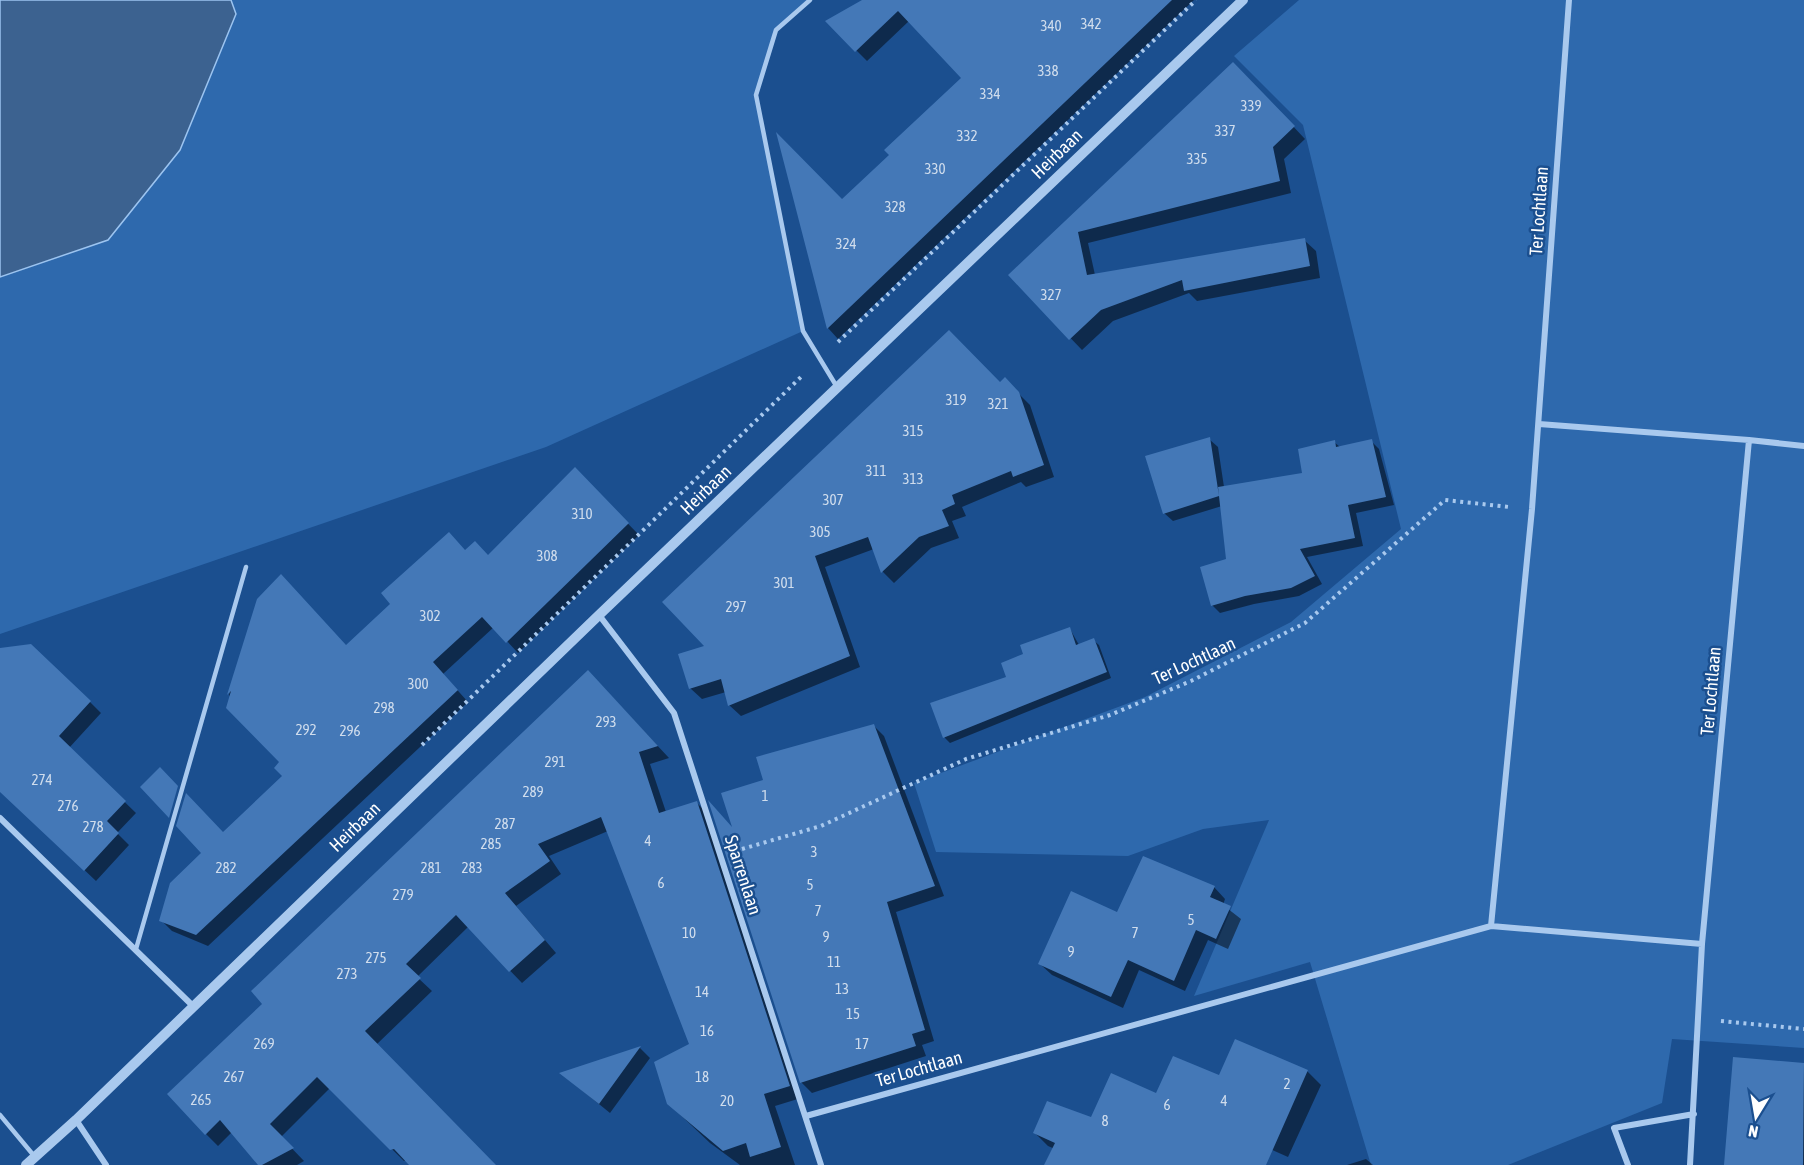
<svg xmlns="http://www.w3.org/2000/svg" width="1804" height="1165" viewBox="0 0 1804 1165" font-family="'Asap Condensed',sans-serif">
<rect width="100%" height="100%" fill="#1b4f8f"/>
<path fill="#2e69ad" d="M 231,0 L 810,0 L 776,30 L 756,95 L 803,331 L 546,447 L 0,634 L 0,277 L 108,240 L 180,150 L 236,14 Z
M 1299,0 L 1804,0 L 1804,1048 L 1672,1039 L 1662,1103 L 1508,1165 L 1371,1165 L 1310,962 L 1194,996 L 1269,820 L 1203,829 L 1128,856 L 936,852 L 914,783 L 1145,697 L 1291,622 L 1401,529 L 1303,125 L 1234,56 Z"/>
<path fill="#3c6290" stroke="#9cc4f0" stroke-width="1.5" d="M 0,0 L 231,0 L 236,14 L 180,150 L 108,240 L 0,277 Z"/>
<path fill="#0007" d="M 866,0 L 1194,0 L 838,339 L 828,328 L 779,137 L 842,201 L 891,155 L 963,78 L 909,21 L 867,61 L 827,21 Z
M 1245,75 L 1305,139 L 1284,159 L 1291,193 L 1088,243 L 1095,275 L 1304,240 L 1316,251 L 1320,278 L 1197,301 L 1189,293 L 1113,321 L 1082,350 L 1010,275 Z
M 1000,384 L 1016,391 L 1030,405 L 1054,477 L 1026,487 L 1021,482 L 962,507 L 966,516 L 952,521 L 959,538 L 931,548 L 894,583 L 883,572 L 874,549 L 825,567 L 860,667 L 741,716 L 729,705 L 726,692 L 702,699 L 690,688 L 707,647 Z
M 1209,439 L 1218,447 L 1224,487 L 1304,475 L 1334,442 L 1340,447 L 1371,441 L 1379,449 L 1394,505 L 1356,513 L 1363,546 L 1307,557 L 1322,584 L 1299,596 L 1254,604 L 1220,613 L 1212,605 L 1228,560 L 1222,506 L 1173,521 L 1164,513 Z
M 575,469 L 639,535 L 518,653 L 494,627 L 443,674 L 468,702 L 208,946 L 172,931 L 161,920 L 224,834 L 284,777 L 282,762 L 229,695 L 258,599 L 347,646 L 466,552 L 488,556 Z
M 1070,629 L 1079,645 L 1093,640 L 1099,645 L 1111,678 L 950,743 L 945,738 L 932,703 L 1008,678 L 1025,655 Z
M 0,650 L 90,702 L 101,713 L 69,748 L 136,813 L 117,833 L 129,845 L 96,881 L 0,790 Z
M 600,684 L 669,758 L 650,764 L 666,812 L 697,803 L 709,815 L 801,1098 L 775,1106 L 795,1165 L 740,1165 L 710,1143 L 669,1104 L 691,1045 L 608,831 L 549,856 L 561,874 L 516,906 L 556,953 L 522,983 L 468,927 L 417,977 L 432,991 L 376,1045 L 493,1165 L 411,1165 L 407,1160 L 404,1161 L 330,1088 L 281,1137 L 304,1161 L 297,1165 L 260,1165 L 232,1132 L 218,1146 L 206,1134 Z
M 874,726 L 884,736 L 944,896 L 896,912 L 934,1041 L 922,1045 L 926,1056 L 812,1093 L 801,1082 L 735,831 L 765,781 Z
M 1214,887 L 1225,899 L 1223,905 L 1241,919 L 1228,949 L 1208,940 L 1185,991 L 1139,970 L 1123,1008 L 1052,975 L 1040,964 L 1118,914 Z
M 1236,1041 L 1307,1071 L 1321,1085 L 1288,1157 L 1263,1146 L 1231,1165 L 1082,1165 L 1087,1163 L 1048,1146 L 1035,1133 L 1092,1119 L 1157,1095 L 1220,1077 Z
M 640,1048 L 650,1058 L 610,1113 L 562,1074 Z
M 1734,1059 L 1804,1064 L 1804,1165 L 1725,1165 Z
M 1366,1159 L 1373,1165 L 1347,1165 Z"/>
<path fill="#4478b7" d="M 862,0 L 1172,0 L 827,329 L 776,132 L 842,199 L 889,155 L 884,150 L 961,78 L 898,11 L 855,52 L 825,21 Z
M 1233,62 L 1295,126 L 1273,147 L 1280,181 L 1078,232 L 1087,275 L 1305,238 L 1310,266 L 1184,291 L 1182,280 L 1101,310 L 1069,340 L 1008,275 Z
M 949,330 L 1000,382 L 1005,377 L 1019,392 L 1044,465 L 1013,477 L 1011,471 L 952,495 L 955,504 L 942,510 L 949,526 L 919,537 L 881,573 L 868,537 L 815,556 L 850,656 L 728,706 L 721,679 L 689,689 L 678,654 L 704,646 L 662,602 Z
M 1210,437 L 1219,496 L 1218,487 L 1302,473 L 1298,449 L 1335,440 L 1336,447 L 1372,439 L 1386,497 L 1348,505 L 1355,538 L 1300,549 L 1315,576 L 1291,588 L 1245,596 L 1211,606 L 1200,567 L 1226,559 L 1219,496 L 1163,514 L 1145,456 Z
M 575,467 L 629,523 L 506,643 L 482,617 L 433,662 L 458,690 L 196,935 L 159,921 L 170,883 L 201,853 L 176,826 L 186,793 L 223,832 L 282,776 L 274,768 L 279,762 L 226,708 L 231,691 L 227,695 L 257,599 L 281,574 L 346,645 L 390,604 L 381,593 L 449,532 L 465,550 L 475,541 L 488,555 Z
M 1070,627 L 1076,645 L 1094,638 L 1107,672 L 943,738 L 930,703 L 1006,677 L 1001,663 L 1023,654 L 1020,645 Z
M 31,644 L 91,701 L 59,736 L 126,801 L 107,821 L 119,833 L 84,871 L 0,792 L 0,648 Z
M 588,670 L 658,746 L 639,752 L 659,813 L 697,801 L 790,1086 L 764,1094 L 781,1147 L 750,1157 L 746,1143 L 723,1151 L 667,1104 L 654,1062 L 689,1044 L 601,817 L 538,844 L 550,861 L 505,893 L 545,940 L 509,972 L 456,915 L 406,964 L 421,978 L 365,1031 L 496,1165 L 409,1165 L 394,1149 L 390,1150 L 317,1077 L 270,1124 L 294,1148 L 262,1165 L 258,1165 L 220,1120 L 205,1135 L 167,1094 L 262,1004 L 251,991 Z
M 874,724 L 935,886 L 887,902 L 925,1030 L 912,1034 L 916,1046 L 800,1083 L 708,800 L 732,827 L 721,793 L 763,780 L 756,757 Z
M 160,767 L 178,786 L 169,818 L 140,787 Z
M 1143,856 L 1215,886 L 1210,897 L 1231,906 L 1216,939 L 1196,930 L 1174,981 L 1128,960 L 1111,997 L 1038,964 L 1071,891 L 1117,912 Z
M 1235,1039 L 1308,1070 L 1266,1165 L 1044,1165 L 1055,1143 L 1033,1133 L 1047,1101 L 1091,1117 L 1111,1073 L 1156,1093 L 1173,1056 L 1219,1075 Z
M 641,1046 L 599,1104 L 559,1073 Z
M 1733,1057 L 1804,1063 L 1803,1165 L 1724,1165 Z"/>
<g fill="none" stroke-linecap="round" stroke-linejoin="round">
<path stroke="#a9c9ee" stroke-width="4" stroke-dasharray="3 4.5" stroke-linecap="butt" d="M 838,342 L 1196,0
M 422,745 L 804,374
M 742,849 L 821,826 L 966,759 L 1110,715 L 1191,681 L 1305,623 L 1445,500 L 1509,507
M 1721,1021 L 1804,1029"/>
<path stroke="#a9c9ee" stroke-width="4.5" d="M 810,0 L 776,30 L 756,95 L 803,331 L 837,387
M 136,949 L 246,567
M 0,1115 L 35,1157"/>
<path stroke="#a9c9ee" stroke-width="6" d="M 1569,0 L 1532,509 L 1491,926 L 1702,944
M 1539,424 L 1749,440 L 1702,944 L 1690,1165
M 1749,440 L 1804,446
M 599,615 L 674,713 L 821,1165
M 0,818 L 194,1007
M 806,1116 L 1491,926
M 76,1120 L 106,1165
M 1628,1165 L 1614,1128 L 1694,1114"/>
<path stroke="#a9c9ee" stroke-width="10" d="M 26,1165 L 76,1120 L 599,615 L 1243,0"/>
</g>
<g text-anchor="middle" stroke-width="5" stroke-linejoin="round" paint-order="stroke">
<g font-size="15" fill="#d0dded">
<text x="1091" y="29">342</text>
<text x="1051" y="31">340</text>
<text x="1048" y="76">338</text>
<text x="990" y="99">334</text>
<text x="1251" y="111">339</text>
<text x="1225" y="136">337</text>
<text x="967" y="141">332</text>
<text x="1197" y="164">335</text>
<text x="935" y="174">330</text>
<text x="895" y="212">328</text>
<text x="846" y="249">324</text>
<text x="1051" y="300">327</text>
<text x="956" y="405">319</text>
<text x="998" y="409">321</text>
<text x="913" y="436">315</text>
<text x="876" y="476">311</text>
<text x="913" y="484">313</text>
<text x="833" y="505">307</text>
<text x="582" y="519">310</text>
<text x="820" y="537">305</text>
<text x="547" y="561">308</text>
<text x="784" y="588">301</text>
<text x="736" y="612">297</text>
<text x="430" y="621">302</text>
<text x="418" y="689">300</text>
<text x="384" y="713">298</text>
<text x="606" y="727">293</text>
<text x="306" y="735">292</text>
<text x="350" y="736">296</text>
<text x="555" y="767">291</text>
<text x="42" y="785">274</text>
<text x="533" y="797">289</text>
<text x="765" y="801">1</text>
<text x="68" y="811">276</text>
<text x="505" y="829">287</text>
<text x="93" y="832">278</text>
<text x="648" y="846">4</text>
<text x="491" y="849">285</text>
<text x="814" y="857">3</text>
<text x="226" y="873">282</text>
<text x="431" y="873">281</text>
<text x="472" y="873">283</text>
<text x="661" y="888">6</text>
<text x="810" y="890">5</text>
<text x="403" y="900">279</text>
<text x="818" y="916">7</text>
<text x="1191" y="925">5</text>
<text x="689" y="938">10</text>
<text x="1135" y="938">7</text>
<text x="826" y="942">9</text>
<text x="1071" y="957">9</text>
<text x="376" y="963">275</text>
<text x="834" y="967">11</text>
<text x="347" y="979">273</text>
<text x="842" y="994">13</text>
<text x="702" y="997">14</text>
<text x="853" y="1019">15</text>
<text x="707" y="1036">16</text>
<text x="264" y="1049">269</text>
<text x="862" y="1049">17</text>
<text x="234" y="1082">267</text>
<text x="702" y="1082">18</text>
<text x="1287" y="1089">2</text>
<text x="201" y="1105">265</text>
<text x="727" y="1106">20</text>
<text x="1224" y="1106">4</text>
<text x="1167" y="1110">6</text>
<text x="1105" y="1126">8</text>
</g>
<g font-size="18" fill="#fff" stroke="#1b4f8f">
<text transform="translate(1057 154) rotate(-44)" y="6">Heirbaan</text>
<text transform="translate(1539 211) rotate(-86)" y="6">Ter Lochtlaan</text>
<text transform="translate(706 490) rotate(-44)" y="6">Heirbaan</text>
<text transform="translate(1194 661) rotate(-25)" y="6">Ter Lochtlaan</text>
<text transform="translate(1711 691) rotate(-85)" y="6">Ter Lochtlaan</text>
<text transform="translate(355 827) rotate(-44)" y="6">Heirbaan</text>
<text transform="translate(743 875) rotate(72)" y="6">Sparrenlaan</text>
<text transform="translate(919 1069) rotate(-16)" y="6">Ter Lochtlaan</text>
</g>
</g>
<g transform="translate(1756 1117) rotate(191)" stroke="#1b4f8f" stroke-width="4.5" paint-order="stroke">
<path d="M0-4.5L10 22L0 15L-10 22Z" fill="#ffffff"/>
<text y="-9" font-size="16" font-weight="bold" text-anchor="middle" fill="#ffffff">N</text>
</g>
</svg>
